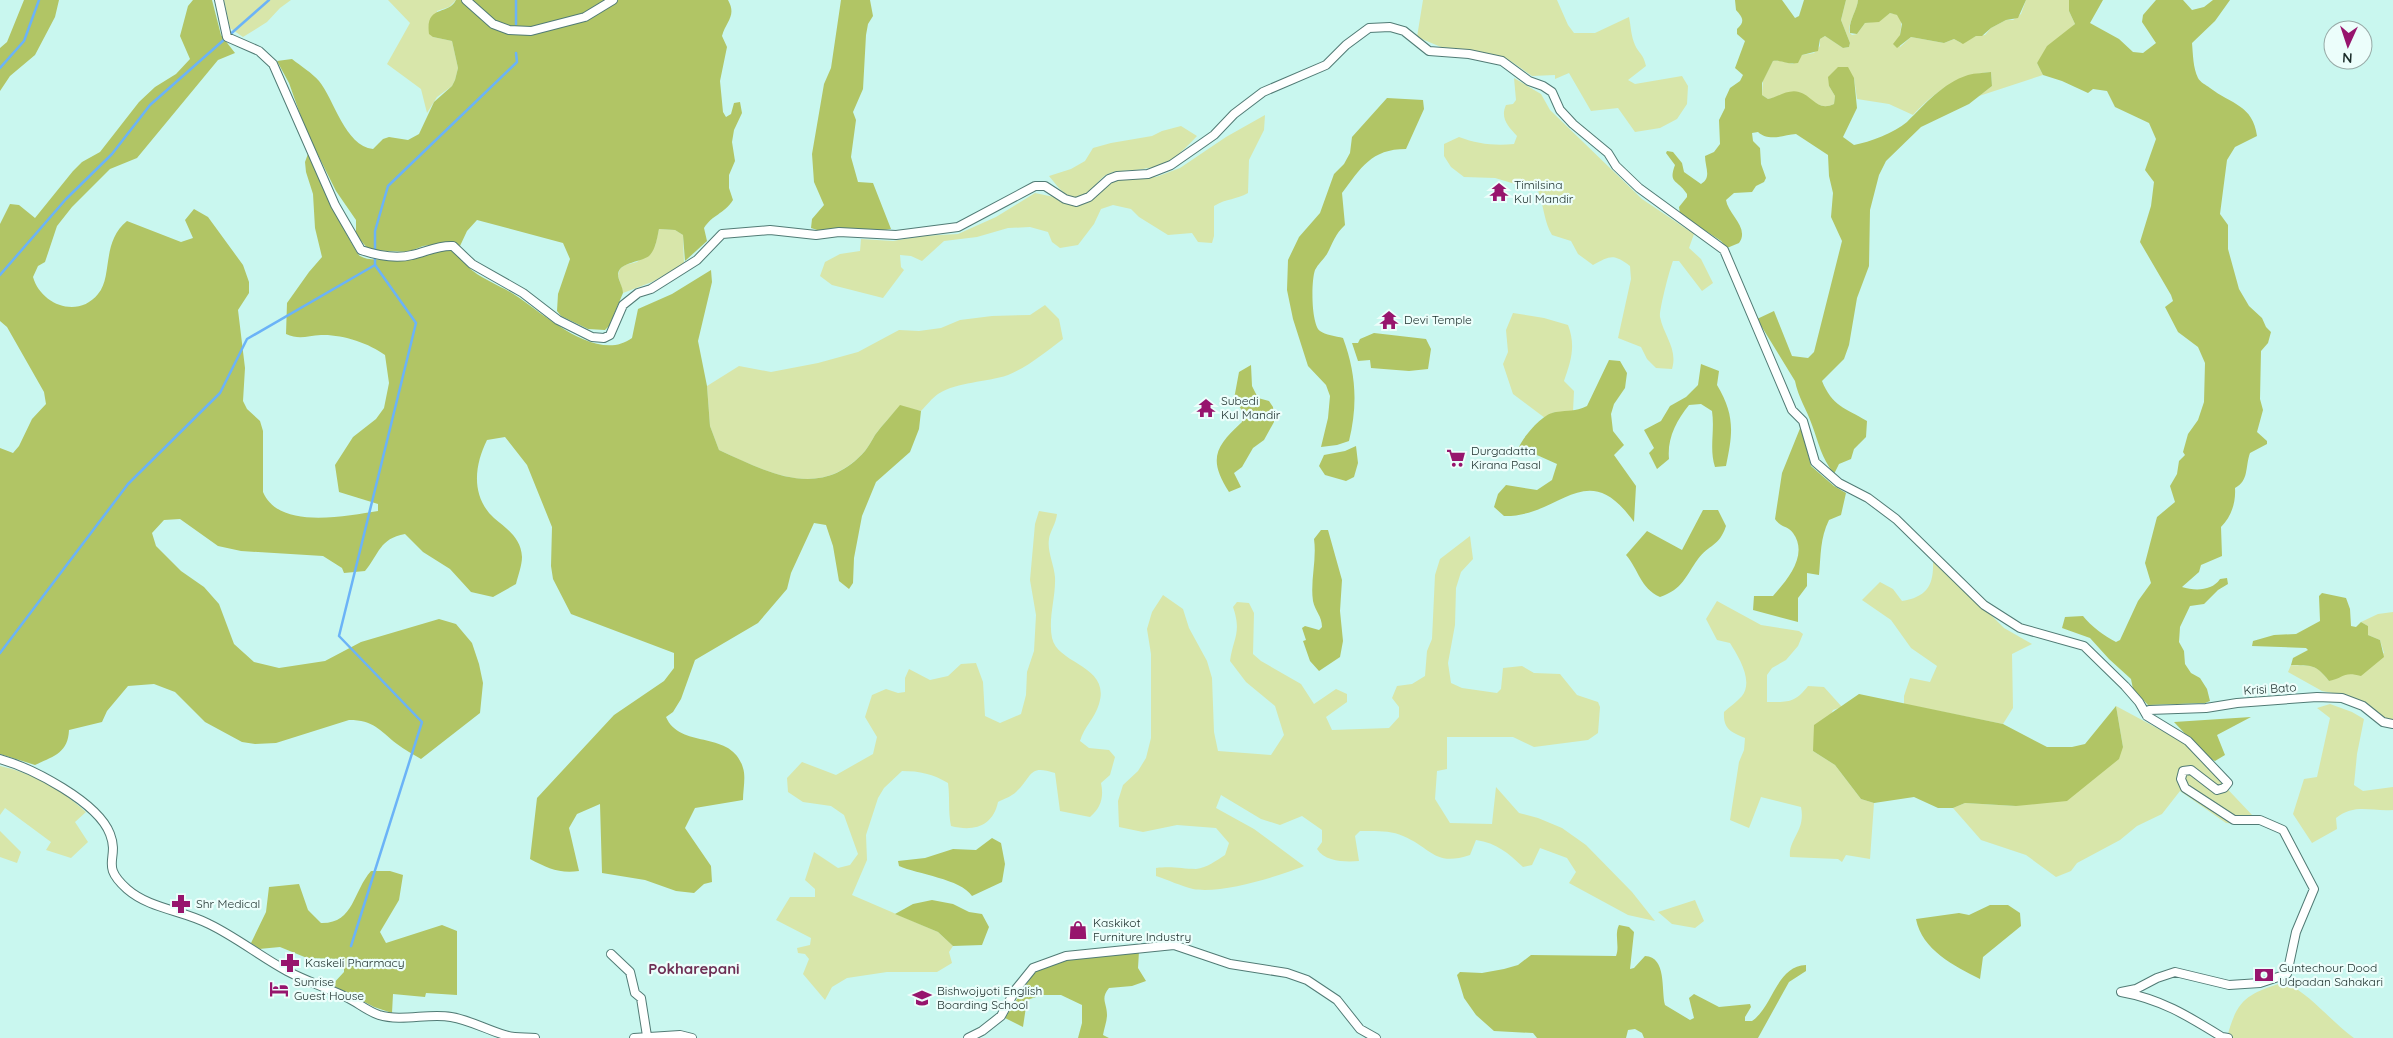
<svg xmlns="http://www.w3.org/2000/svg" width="2393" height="1038" viewBox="0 0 2393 1038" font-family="Quicksand,sans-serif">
<rect width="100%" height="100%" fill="#c9f7ef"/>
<path fill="#d8e6aa" d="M 224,0 L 291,0 L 280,8 L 267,22 L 243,37 L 230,28 Z
M 388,0 L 456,0 L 449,7 L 437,11 L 433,37 L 452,41 L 458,68 L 455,80 L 452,86 L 437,97 L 427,113 L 421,89 L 387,64 L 410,23 Z
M 1423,0 L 1557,0 L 1568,25 L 1574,33 L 1595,33 L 1629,17 C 1631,27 1631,36 1635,45 C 1639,54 1643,53 1646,66 L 1628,80 L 1635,84 L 1682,76 L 1688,86 L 1687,104 L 1677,119 L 1660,128 L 1635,132 L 1618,108 L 1591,111 L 1569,73 L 1555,79 L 1555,75 L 1532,76 L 1509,60 L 1492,54 L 1441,47 L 1417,37 Z
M 1846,0 L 1858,0 C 1857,11 1849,20 1849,32 L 1852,35 L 1857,34 L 1865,23 L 1879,21 L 1890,13 L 1899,15 C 1905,24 1897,36 1900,47 L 1911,37 L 1944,43 L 1954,39 L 1961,43 L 1976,36 L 1985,35 L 1991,28 L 2006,20 L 2013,20 L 2021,14 L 2026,0 L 2069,0 L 2069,11 L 2075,24 L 2037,63 L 2043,75 L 1979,96 L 1992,86 L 1991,72 C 1960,74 1934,92 1913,115 L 1889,104 L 1857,99 L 1854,78 L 1829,86 L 1835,96 L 1834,104 C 1820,111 1810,100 1799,92 L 1768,99 L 1762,95 L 1763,80 L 1773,61 L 1781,61 L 1793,64 L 1802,55 L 1814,53 L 1820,46 L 1820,39 L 1825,36 L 1843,48 L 1849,47 L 1850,43 L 1841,20 Z
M 1514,78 L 1541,94 L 1550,110 L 1642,199 L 1694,234 L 1689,248 L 1701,259 L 1713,283 L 1702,291 L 1679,261 L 1673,261 C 1670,268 1659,310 1660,317 C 1664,336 1678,349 1672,369 L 1656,368 L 1647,359 L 1641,347 L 1618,338 L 1631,279 L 1630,266 C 1613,253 1610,256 1593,265 L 1578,254 L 1571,241 L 1552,235 C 1544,222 1544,206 1538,191 L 1495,178 L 1464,177 L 1451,167 L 1444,156 L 1444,144 L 1459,137 C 1477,144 1495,146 1514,144 L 1517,136 C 1508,126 1500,118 1506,105 L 1513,104 L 1516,100 Z
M 1265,115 L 1264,130 L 1249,160 L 1248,193 C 1236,200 1227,198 1214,206 L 1214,236 L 1212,243 L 1198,242 L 1192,233 L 1168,235 L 1139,217 L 1131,209 L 1113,205 L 1101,209 L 1094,224 L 1078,245 L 1060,248 L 1052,242 L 1048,232 L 1030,227 L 1008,228 L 977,237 L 944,241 L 922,261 L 911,256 L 900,255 L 901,267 L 904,270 L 883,298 L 832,285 L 820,276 L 825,262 L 840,254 L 860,251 L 861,239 L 893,241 L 922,236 L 958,234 L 996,217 L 1035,193 L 1054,197 L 1061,202 L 1071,205 L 1088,202 L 1112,182 L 1122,177 L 1156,177 L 1180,168 L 1226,137 Z
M 1181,126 L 1197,136 C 1175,159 1167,167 1134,170 C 1125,171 1117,170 1108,174 C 1096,179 1090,200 1075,198 C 1063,196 1056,184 1049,176 L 1071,169 L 1085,161 L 1093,148 L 1111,143 L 1152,136 L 1162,131 Z
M 659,229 L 675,230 L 683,235 L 684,264 L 652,282 L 623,293 L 618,275 L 620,269 L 625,265 L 637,262 L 655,246 Z
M 1045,305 L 1059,319 L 1063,339 C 1047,351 1028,367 1008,375 C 985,383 959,381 938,394 C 932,398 926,406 921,411 L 900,406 C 892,415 883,424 875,435 C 872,440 869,446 865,451 C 820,501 769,473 719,450 L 710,426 L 707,386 L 739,366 L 771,372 L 818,363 L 858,352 L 899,330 L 919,331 L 941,328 L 960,320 L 992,316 L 1030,315 Z
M 1513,313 L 1544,318 L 1568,325 C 1576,346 1571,361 1564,381 L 1574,391 L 1573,412 L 1554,412 L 1545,418 L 1513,394 L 1503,364 L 1508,352 L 1506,330 Z
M 1039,511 L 1057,514 C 1056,524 1050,531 1049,539 C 1047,551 1054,565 1055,577 C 1056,597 1048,618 1052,638 C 1058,665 1111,665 1099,704 C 1095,718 1084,727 1080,741 L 1089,748 L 1109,750 L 1115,757 L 1110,775 L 1101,783 C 1104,797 1101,808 1090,817 L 1060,811 L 1055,773 C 1028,764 1033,776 1016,792 C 1012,796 1004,799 998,802 C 993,826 974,832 951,826 C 948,811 950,798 948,783 C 933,774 920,771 902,771 L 884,788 L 878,798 L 866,835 L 867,860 L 852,895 L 938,932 L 953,946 L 949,952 L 952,963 L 937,972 L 887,972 L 847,978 L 832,987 L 825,1000 L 803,974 L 809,959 L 805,954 L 798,953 L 797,948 L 810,945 L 811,938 L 776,920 L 790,897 L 815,897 L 815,889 L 805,880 L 814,852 L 838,868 L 850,865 L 858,854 L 844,815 L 831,806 L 803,802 L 788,792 L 787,778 L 802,762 L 836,775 L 873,754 L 877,737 L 865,717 L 872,695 L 886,689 L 898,693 L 905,692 L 905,678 L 909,669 L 930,680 L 948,676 L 961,664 L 976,663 L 983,682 L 985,716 L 1000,723 L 1021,714 L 1026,695 L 1027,672 L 1034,651 L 1036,615 L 1030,580 L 1035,524 Z
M 1470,536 L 1473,559 L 1461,572 L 1456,588 L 1455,625 L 1448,663 L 1451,683 L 1462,688 L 1497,693 L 1501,689 L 1503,668 L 1522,666 L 1534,673 L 1560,674 L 1577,695 L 1598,702 L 1600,707 L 1598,733 L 1588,740 L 1534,747 L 1513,737 L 1447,737 L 1447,769 L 1437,771 L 1435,799 L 1450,823 L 1492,824 L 1496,787 L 1519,813 L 1538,818 L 1562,828 L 1586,845 L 1632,892 L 1655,921 L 1628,915 L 1569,883 L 1576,872 L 1567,858 L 1540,848 L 1532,865 L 1523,867 C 1508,853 1497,843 1476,840 L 1470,855 C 1434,867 1432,848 1403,836 C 1390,830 1374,831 1360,831 L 1355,836 L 1359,861 C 1346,862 1325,862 1317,849 L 1322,842 L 1322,830 L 1302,816 L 1280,825 L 1261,819 L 1221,795 L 1216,808 L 1254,829 L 1304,866 C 1277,877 1221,894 1193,889 C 1181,886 1168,880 1156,876 L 1156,868 C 1173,866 1182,869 1196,869 C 1207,868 1217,860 1225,855 L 1229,843 L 1216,828 L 1177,825 L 1143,832 L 1119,827 L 1118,801 L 1123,785 L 1138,771 L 1146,758 L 1151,738 L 1151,654 L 1147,629 L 1152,612 L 1163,595 L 1183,609 L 1189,628 L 1207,661 L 1212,678 L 1214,732 L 1218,751 L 1271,755 L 1284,735 L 1275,706 L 1246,682 L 1230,661 C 1233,638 1242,633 1233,607 L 1237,602 L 1249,603 L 1254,613 L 1253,654 L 1261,661 L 1301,684 L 1314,704 L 1336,689 L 1347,694 L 1347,702 L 1326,717 L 1332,730 L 1389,728 L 1399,717 L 1399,707 L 1392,698 L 1397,686 L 1412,684 L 1425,676 L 1427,651 L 1432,639 L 1435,575 L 1440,559 Z
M 1933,561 L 1964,588 L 2004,628 L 2032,644 L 2012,654 L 2013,708 L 2003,724 L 1904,704 L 1904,696 L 1910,678 L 1930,682 L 1937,666 L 1911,648 L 1891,620 L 1862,600 L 1880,582 L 1893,589 L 1902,601 C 1927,597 1934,585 1933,561 Z
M 1717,601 L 1761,625 L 1799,631 L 1803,634 L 1798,646 L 1786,660 L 1772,668 L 1767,675 L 1767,702 C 1788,702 1795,703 1808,686 L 1824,687 L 1842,707 L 1833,710 L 1813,751 L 1835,765 L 1861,799 L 1874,803 L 1870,859 L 1846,855 L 1842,862 L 1838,859 L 1790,857 C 1788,839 1806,831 1801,807 L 1761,797 L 1749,828 L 1730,820 L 1739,762 L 1744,750 L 1745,738 C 1731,732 1723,729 1724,712 C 1729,707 1737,702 1742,696 C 1754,681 1738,656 1730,643 L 1717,640 L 1706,619 Z
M 2393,612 L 2393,721 L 2382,717 L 2343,695 L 2322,691 L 2288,672 L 2291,665 C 2312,666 2315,663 2329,681 L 2342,674 L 2351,673 L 2384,653 L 2380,640 L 2368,635 L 2368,626 L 2361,622 L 2378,614 Z
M 2330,704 L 2352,712 L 2364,719 L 2357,754 L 2354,785 L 2363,791 L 2393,787 L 2393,810 C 2372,812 2355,803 2336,818 L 2337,829 L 2312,843 L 2293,814 L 2304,779 L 2317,777 L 2330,718 L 2317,708 Z
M 2116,706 L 2183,742 L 2253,816 L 2245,825 L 2226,823 L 2180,791 L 2162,814 L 2137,826 L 2120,840 L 2077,863 L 2071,871 L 2056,877 L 2026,855 L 1981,840 L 1953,808 L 1965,803 L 2016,806 L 2123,747 Z
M 0,766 C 33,773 61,789 86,812 L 75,822 L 88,842 L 71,858 L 46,850 L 51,842 L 5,808 L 0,815 Z
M 0,831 L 21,852 L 17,863 L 0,857 Z
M 1695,900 L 1704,921 L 1695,928 L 1672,924 L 1658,912 Z
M 2284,982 C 2311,994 2330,1021 2354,1038 L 2227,1038 C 2237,998 2248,994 2284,982 Z"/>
<path fill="#b1c565" d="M 24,0 L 59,0 L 55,17 L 35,55 L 10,76 L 0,91 L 0,48 L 7,42 Z
M 193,0 L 212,0 L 221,35 L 235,53 L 218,60 L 137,158 L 110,169 L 72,207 L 57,226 L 45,262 L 38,266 L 33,277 C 41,305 78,319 98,294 C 113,277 101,242 127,221 L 181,242 L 193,238 L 185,220 L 194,209 L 208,217 L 243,265 L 249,282 L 249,293 L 238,310 L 245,368 L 243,401 L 247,409 L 260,421 L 263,431 L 263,492 C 279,530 345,516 378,511 L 378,504 L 339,492 L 335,465 L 353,437 L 376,419 L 384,408 L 389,383 L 385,355 C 369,343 341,334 321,335 C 307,336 299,340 286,334 L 287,303 L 309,272 L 322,257 L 315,228 L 313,194 L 306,172 L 305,162 L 309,151 C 321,183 335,214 352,244 C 355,248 357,254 360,256 C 381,269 438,241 454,252 C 461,257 466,266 473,271 C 486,281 501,286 515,295 C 544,314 597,364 632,338 L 638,309 L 672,294 L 711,270 L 712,282 L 698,341 L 707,386 L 710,426 L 719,450 C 769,473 821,501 865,451 C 869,446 872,440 875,435 C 883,424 892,415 900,405 L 921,411 L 919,429 L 910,452 L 876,482 L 862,516 L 854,558 L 853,583 L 849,589 L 839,581 L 833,546 L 826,525 L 814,523 L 791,573 L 787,589 L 758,623 L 695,660 L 681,699 L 673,712 L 666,717 C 680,750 732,729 743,768 C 746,777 743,790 743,800 L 695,808 L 685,828 L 711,866 L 712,882 L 704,884 L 694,893 L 676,891 L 645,880 L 602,873 L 600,804 L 577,814 L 569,828 L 579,871 C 560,874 547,868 530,859 L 537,798 L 614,715 L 664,681 L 674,668 L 674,653 L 571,614 L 553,579 L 551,566 L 552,527 L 527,465 L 505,437 L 487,440 C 474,466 471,497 494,518 C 507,529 521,538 522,557 C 522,565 518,576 516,584 L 493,597 L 471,592 L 450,569 L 423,552 L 405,534 C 379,539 380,553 365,571 L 344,573 L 342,568 L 323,556 L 241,551 L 218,546 L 180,519 L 164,520 L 152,533 L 156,546 L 181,571 L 204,587 L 219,604 L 234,644 L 254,662 L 279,668 L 325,661 L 361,642 L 439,619 L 456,624 L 472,643 L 479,664 L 483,683 L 480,713 L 421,759 C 413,754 405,750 397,744 C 379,730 374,720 349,720 L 276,743 L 255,744 L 242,742 L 205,722 L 175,692 L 154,684 L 128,686 L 107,711 L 102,722 L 69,730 C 68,753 54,756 35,765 L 0,754 L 0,448 L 13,453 L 19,446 L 32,419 L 46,404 L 44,392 L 7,327 L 0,321 L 0,224 L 10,204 L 19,205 L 35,218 L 73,171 L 82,162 L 100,152 L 139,102 L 155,87 L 176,74 L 190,59 L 180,36 L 188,6 Z
M 456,0 L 728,0 C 737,16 726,21 722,36 L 727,47 L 720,81 L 723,112 L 726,117 L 731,114 L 734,103 L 740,102 L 742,113 L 734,130 L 732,142 L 735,161 L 729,175 L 729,188 L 733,200 C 723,215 713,214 704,228 L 707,241 L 685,261 L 683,235 L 675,230 L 659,229 C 657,238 656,248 650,255 C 642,263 620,261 618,274 C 618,280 623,287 623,293 L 609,326 L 605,330 L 588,329 L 561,316 L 557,311 L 558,294 L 570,259 L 563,243 L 477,220 L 467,231 L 460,246 L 446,243 L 423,246 L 408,252 L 369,250 L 356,235 L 356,220 L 336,191 L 306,131 L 289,83 L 277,61 L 292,59 C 301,66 312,73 319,81 C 334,99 345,146 373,149 L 383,139 L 389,137 L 408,140 L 419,134 L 434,102 L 452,86 L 455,80 L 458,68 L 452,41 L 433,37 L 429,34 C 425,4 448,16 456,0 Z
M 841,0 L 870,0 L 873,16 L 868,24 L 866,35 L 863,89 L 853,112 L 856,120 L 851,157 L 858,182 L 873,183 L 891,229 C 866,232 835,237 811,228 L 812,219 L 824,205 L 814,182 L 812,154 L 824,84 L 831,68 Z
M 1735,0 L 1782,0 L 1795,18 L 1799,16 L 1804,0 L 1846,0 L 1841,20 L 1850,43 L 1849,47 L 1843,48 L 1825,36 L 1820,39 L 1818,51 L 1802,55 L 1798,63 C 1788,65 1782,60 1773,61 L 1762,83 L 1762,95 L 1768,99 C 1778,97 1788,89 1799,92 C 1813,96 1817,112 1834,104 L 1835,96 L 1829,86 L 1828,77 L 1838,67 L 1848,67 L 1854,78 L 1857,108 L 1843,137 L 1854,145 C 1870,142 1894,133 1907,122 C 1925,104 1943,83 1968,75 C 1975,73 1984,73 1991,72 L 1992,86 L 1969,104 L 1921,127 L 1886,161 L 1879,175 L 1870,210 L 1869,266 L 1857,298 L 1849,345 L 1844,359 L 1822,381 C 1832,406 1845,408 1867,421 L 1866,437 L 1854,449 L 1851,459 L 1839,464 L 1834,474 C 1821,457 1819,444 1812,425 C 1807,410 1798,397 1795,381 L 1757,319 L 1774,311 L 1792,356 L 1808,358 L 1814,352 L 1842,241 L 1831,217 L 1833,193 L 1829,176 L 1828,155 L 1796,134 C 1783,135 1769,142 1758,132 L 1752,133 L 1753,141 L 1760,148 L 1761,164 L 1766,178 L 1764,182 L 1756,186 L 1752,192 L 1734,193 L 1726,200 C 1728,214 1750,228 1739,243 L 1727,248 L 1721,241 L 1680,214 L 1679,207 L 1687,197 L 1687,194 C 1677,179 1668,184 1675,165 L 1666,153 L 1667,151 L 1673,152 L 1682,163 L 1684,172 L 1701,184 C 1712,178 1705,167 1705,156 L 1714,152 L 1720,144 L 1719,120 L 1725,108 L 1725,99 L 1730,88 L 1740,81 L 1743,75 L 1735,68 L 1745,41 L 1737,34 L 1737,29 C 1746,21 1742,17 1736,10 Z
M 1858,0 L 2026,0 L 2018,18 L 2006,20 L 1991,28 L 1982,36 L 1976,36 L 1963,44 L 1954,39 L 1944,43 L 1911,37 L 1897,48 L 1893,44 L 1900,35 L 1902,24 L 1897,15 L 1890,13 L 1879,22 L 1865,23 L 1857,34 L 1850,33 C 1848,21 1857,11 1858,0 Z
M 2069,0 L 2103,0 L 2090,23 L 2119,39 L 2133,52 L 2143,53 L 2156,43 L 2142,22 L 2143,15 L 2156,0 L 2183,0 L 2192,10 L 2204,7 L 2213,0 L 2230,0 L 2215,21 L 2192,43 C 2193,54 2193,68 2198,78 C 2200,82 2206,85 2210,88 C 2231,104 2253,105 2257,136 L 2235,147 L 2227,160 L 2220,214 L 2228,225 L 2228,249 L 2239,289 L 2249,306 L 2262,318 L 2266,327 L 2271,332 L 2268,343 L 2261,351 L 2260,399 L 2263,410 L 2257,432 L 2267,441 L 2267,444 L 2250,453 C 2245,467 2249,481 2235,488 C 2236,503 2231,517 2221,527 L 2222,556 L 2201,565 L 2199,572 L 2182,587 C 2195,591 2212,591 2220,579 L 2227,578 L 2228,584 L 2218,590 L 2204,604 L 2190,606 L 2180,627 L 2179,642 L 2184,651 L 2185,664 L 2191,673 L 2200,678 L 2207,689 L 2210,701 L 2205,703 L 2148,705 L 2133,689 L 2131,679 L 2109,659 L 2090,638 L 2062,628 L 2065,617 L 2083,616 C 2091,626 2104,636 2116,642 L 2120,640 L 2138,601 L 2151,583 L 2145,563 L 2157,517 L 2175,502 L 2170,486 L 2177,474 L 2179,461 L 2185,455 L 2183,452 L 2188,434 L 2198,420 L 2204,402 L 2205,363 L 2198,347 L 2178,332 L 2165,307 L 2173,301 L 2171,295 L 2140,242 L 2151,206 L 2154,182 L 2145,170 L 2156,139 L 2149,123 L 2115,107 L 2107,91 L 2093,89 L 2088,93 L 2062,81 L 2043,75 L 2037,63 L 2047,46 L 2075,24 L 2069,11 Z
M 1387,98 L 1423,100 L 1424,109 L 1406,149 C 1371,149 1361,168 1342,193 L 1345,225 C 1335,234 1333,243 1327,254 C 1323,260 1318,264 1315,270 C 1311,281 1311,324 1320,331 C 1325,335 1336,336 1343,338 C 1356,373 1358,404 1349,441 L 1337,445 L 1321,447 L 1328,418 L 1330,396 L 1326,385 L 1308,366 L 1293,319 L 1287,290 L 1288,260 L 1299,237 L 1320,213 L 1334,174 L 1344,164 L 1350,153 L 1352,137 Z
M 1374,333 L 1426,339 L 1431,349 L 1428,369 L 1409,371 L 1371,368 L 1370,360 L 1358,361 L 1352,343 L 1358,343 L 1360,339 Z
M 1609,360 L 1620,361 L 1627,373 L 1625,388 L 1614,404 L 1611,414 L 1613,431 L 1624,445 L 1614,455 L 1636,486 L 1634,522 C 1586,455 1562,517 1504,516 L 1494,507 L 1498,494 L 1506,485 L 1537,490 L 1552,480 L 1557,464 L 1519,447 C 1524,436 1543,413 1556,412 C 1569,410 1574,412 1587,406 Z
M 1701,364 L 1719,371 L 1717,385 C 1735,415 1733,433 1726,466 L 1715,467 C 1709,449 1715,431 1712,411 L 1701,404 L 1689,405 C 1676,421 1667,439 1669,459 L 1657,469 L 1649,453 L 1654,448 L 1644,430 L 1661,421 L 1670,406 L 1686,397 L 1698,385 Z
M 1251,365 L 1252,386 L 1258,398 L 1269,401 L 1273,407 L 1274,422 L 1264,440 L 1253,448 L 1242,467 L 1234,473 L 1241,487 L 1229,492 C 1208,459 1215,447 1242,422 L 1241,409 L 1234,399 L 1239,372 Z
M 1801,426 L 1811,466 L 1834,486 L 1846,493 L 1841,515 L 1829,520 C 1820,538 1821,555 1819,575 L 1807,573 L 1807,586 L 1798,598 L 1798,622 L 1753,610 L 1754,596 L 1773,596 C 1787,580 1809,555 1793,533 C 1788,526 1781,528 1775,519 L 1782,473 Z
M 1356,446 L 1358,463 L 1354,477 L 1346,481 L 1325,475 L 1319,466 L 1324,455 L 1345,451 Z
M 1703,510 L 1718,510 L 1726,526 C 1719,547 1709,544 1698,559 C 1685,577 1683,589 1660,597 C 1640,588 1639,570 1626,555 L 1647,531 L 1682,550 Z
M 1321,530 L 1328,530 L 1342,580 L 1340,611 L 1343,641 L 1340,657 L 1319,671 L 1310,661 L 1303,641 L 1306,640 L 1302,628 L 1305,626 L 1319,630 L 1322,627 C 1322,616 1315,611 1313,601 C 1310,581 1317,560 1314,539 Z
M 2322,593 L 2346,598 L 2350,609 L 2351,626 L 2356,627 L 2361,622 L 2368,626 L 2368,635 L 2380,640 L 2384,657 L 2361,676 C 2343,671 2344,678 2329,681 C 2315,663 2311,666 2291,665 L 2293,658 L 2308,650 L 2306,648 L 2252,646 L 2253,641 L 2274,635 L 2296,634 L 2320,621 L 2319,596 Z
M 1859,694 L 2003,724 L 2047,747 L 2072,747 L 2085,744 L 2116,706 L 2123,747 L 2119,759 L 2067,801 L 2016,806 L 1965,803 L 1953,808 L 1938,808 L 1914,797 L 1874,803 L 1861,799 L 1835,765 L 1813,751 L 1814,725 Z
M 2251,717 L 2217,735 L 2225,755 L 2215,761 L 2207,757 L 2174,722 Z
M 992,838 L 1001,843 L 1005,864 L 1002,882 L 972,896 C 961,879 917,874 899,866 L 898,861 L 925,858 L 953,849 L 976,850 Z
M 371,871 L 390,871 L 403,875 L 399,900 L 380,932 L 386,943 L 442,925 L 457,931 L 457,995 L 426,993 L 425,997 L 393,994 L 392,1013 L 374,1007 L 332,985 L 344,972 L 344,959 L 307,958 L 280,947 L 259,949 L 251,943 L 266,912 L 269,887 L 299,884 L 308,910 L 321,923 C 354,924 353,891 371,871 Z
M 932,900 L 953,904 L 969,912 L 982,914 L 989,927 L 982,945 L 953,946 L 938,932 L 895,914 L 913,904 Z
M 1990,905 L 2008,905 L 2020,913 L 2021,926 L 1983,957 L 1980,979 C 1954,966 1922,950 1916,919 L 1959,913 L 1969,915 Z
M 1619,925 L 1629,927 L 1634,932 L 1630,969 L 1634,968 L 1645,956 C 1667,957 1661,990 1665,1005 L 1690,1020 L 1694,1018 L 1689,998 L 1694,994 L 1719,1007 L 1750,1004 L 1751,1007 L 1745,1017 L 1745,1021 L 1752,1021 C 1773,1007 1776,966 1806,965 L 1806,971 L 1789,982 L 1758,1038 L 1644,1038 L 1642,1033 L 1635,1029 L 1628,1030 L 1626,1038 L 1537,1038 L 1533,1033 L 1494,1031 L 1476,1015 L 1464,998 L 1457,975 L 1460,972 L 1482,973 L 1504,969 L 1518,965 L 1531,955 L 1616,956 C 1620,946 1614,935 1619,925 Z
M 1139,951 L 1138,968 L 1146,981 L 1132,986 L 1109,988 C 1100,999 1107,1003 1107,1015 C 1107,1021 1104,1029 1103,1035 L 1109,1038 L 1078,1038 L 1082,1023 L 1082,1005 L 1061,995 L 1042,995 L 1027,1000 L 1023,1027 L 1005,1018 L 1036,969 L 1060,960 Z"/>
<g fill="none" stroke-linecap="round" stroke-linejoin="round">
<path stroke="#6bb3f7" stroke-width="2.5" d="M 516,24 L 516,0
M 0,68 L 24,41 L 39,0
M 0,275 L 66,199 L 112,154 L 150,105 L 269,0
M 0,653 L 128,484 L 220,393 L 247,339 L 375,265
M 351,946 L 422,722 L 339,636 L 416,323 L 375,265 L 375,231 L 388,186 L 517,62 L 516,53"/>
<g stroke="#517b75" stroke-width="10">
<path id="minor" d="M 219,0 L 227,37 L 259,51 L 273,64 L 335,205 L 361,250 C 376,255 396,259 412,255 C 426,252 438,245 453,246 L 472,264 L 523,293 L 558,320 L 592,337 L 604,338 L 610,335 L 623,305 L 638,293 L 651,289 L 697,260 L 722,234 L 770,230 L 816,235 L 839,232 L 896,235 L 958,227 L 1035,186 L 1045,186 L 1065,199 L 1076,202 L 1089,197 L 1109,179 L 1117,176 L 1148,174 L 1171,165 L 1214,135 L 1234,114 L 1263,92 L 1326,65 L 1346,45 L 1369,28 L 1390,27 L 1404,31 L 1429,51 L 1469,54 L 1502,61 L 1529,81 L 1543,86 L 1552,92 L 1560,110 L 1573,124 L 1608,153 L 1616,166 L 1639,188 L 1724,250 L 1792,410 L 1803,421 L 1815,462 L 1839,483 L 1868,498 L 1896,519 L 1984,605 L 2020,628 L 2084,646 L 2125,686 L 2139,702 L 2147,716 L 2188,741 L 2228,783 L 2224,788 L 2217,790 L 2191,770 L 2183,771 L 2181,779 L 2185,788 L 2234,820 L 2260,820 L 2283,830 L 2314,889 L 2296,932 L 2287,974 L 2260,983 L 2229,985 L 2175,972 L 2157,978 L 2136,989 L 2121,992 C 2161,999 2188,1016 2222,1037 L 2228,1038
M 466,0 L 493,24 L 509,30 L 531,31 L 585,17 L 613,0
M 2147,716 L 2149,710 L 2206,708 L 2237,703 L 2317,697 L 2342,698 L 2363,706 L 2383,722 L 2393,724
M 0,759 C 32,768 98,802 110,834 C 120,860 99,864 127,889 C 150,909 182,910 209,924 C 236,937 261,957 287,971 C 306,981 327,988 346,997 C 357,1002 367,1011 379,1015 C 402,1022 428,1013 451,1017 C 470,1020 487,1030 505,1035 C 514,1038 525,1037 535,1038
M 611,954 L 630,972 L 635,993 L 641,998 L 647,1036
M 634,1038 L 680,1035 L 692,1038
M 968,1038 L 982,1031 L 1001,1016 L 1016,989 L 1033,968 L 1066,956 L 1174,945 L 1230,964 L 1287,973 L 1307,980 L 1337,1000 L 1360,1029 L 1376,1038"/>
</g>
<use href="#minor" stroke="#fff" stroke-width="8"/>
</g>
<defs>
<g id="temple-bare" transform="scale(1.5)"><path d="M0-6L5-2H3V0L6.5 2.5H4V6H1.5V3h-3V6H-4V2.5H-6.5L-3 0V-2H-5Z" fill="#97156d" stroke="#ecfefb" stroke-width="2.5" paint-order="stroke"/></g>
<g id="supermarket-bare" transform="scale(1.5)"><path d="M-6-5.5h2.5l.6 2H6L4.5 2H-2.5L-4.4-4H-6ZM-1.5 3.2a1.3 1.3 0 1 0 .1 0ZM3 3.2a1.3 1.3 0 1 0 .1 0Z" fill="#97156d" stroke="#ecfefb" stroke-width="2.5" paint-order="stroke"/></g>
<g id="pharmacy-bare" transform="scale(1.5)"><path d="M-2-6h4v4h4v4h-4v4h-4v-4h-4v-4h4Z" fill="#97156d" stroke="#ecfefb" stroke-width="2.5" paint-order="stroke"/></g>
<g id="shop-bare" transform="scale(1.5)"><path d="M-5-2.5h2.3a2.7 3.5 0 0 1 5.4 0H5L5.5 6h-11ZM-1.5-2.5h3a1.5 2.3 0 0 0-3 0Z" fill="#97156d" stroke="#ecfefb" stroke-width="2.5" paint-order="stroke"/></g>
<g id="bank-bare" transform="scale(1.5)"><path d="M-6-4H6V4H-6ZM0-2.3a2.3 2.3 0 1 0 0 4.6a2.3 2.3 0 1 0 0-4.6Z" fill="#97156d" stroke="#ecfefb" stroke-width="2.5" paint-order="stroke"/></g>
<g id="hotel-bare" transform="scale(1.5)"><path d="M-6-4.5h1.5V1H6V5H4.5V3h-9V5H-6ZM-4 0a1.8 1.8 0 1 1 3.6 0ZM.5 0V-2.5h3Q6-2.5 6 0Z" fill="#97156d" stroke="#ecfefb" stroke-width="2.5" paint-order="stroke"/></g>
<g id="school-bare" transform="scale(1.5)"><path d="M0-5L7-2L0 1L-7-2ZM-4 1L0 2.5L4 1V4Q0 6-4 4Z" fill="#97156d" stroke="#ecfefb" stroke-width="2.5" paint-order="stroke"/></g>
</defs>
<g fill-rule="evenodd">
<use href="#temple-bare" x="1499" y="192"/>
<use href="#temple-bare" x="1389" y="320"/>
<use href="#temple-bare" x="1206" y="408"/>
<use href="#supermarket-bare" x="1456" y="458"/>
<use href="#pharmacy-bare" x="181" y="904"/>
<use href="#shop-bare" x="1078" y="930"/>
<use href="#pharmacy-bare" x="290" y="963"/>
<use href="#bank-bare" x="2264" y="975"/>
<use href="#hotel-bare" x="279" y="989"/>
<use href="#school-bare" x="922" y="998"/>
</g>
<g text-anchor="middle" stroke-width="4.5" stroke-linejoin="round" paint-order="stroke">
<g font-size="12" fill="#1a2c29" stroke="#ecfefb" text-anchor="start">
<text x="1514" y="189">Timilsina<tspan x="1514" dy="14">Kul Mandir</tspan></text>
<text x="1404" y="324">Devi Temple</text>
<text x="1221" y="405">Subedi<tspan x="1221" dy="14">Kul Mandir</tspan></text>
<text x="1471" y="455">Durgadatta<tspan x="1471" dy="14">Kirana Pasal</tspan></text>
<text x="196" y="908">Shr Medical</text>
<text x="1093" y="927">Kaskikot<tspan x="1093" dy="14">Furniture Industry</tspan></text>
<text x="305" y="967">Kaskeli Pharmacy</text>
<text x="2279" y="972">Guntechour Dood<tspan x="2279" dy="14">Udpadan Sahakari</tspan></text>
<text x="294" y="986">Sunrise<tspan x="294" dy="14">Guest House</tspan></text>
<text x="937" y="995">Bishwojyoti English<tspan x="937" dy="14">Boarding School</tspan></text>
</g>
<g font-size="12" fill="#1a2c29" stroke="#ecfefb">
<text transform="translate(2270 689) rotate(-4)" y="4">Krisi Bato</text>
</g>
<g font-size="15" font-weight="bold" fill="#6e3055" stroke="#ecfefb">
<text x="694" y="974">Pokharepani</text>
</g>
</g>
<g transform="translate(2348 45) rotate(183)"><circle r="24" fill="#ecfefb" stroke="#98aaa7"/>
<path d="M0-4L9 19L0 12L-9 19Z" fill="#97156d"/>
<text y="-8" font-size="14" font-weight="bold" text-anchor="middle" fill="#1a2c29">N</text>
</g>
</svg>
